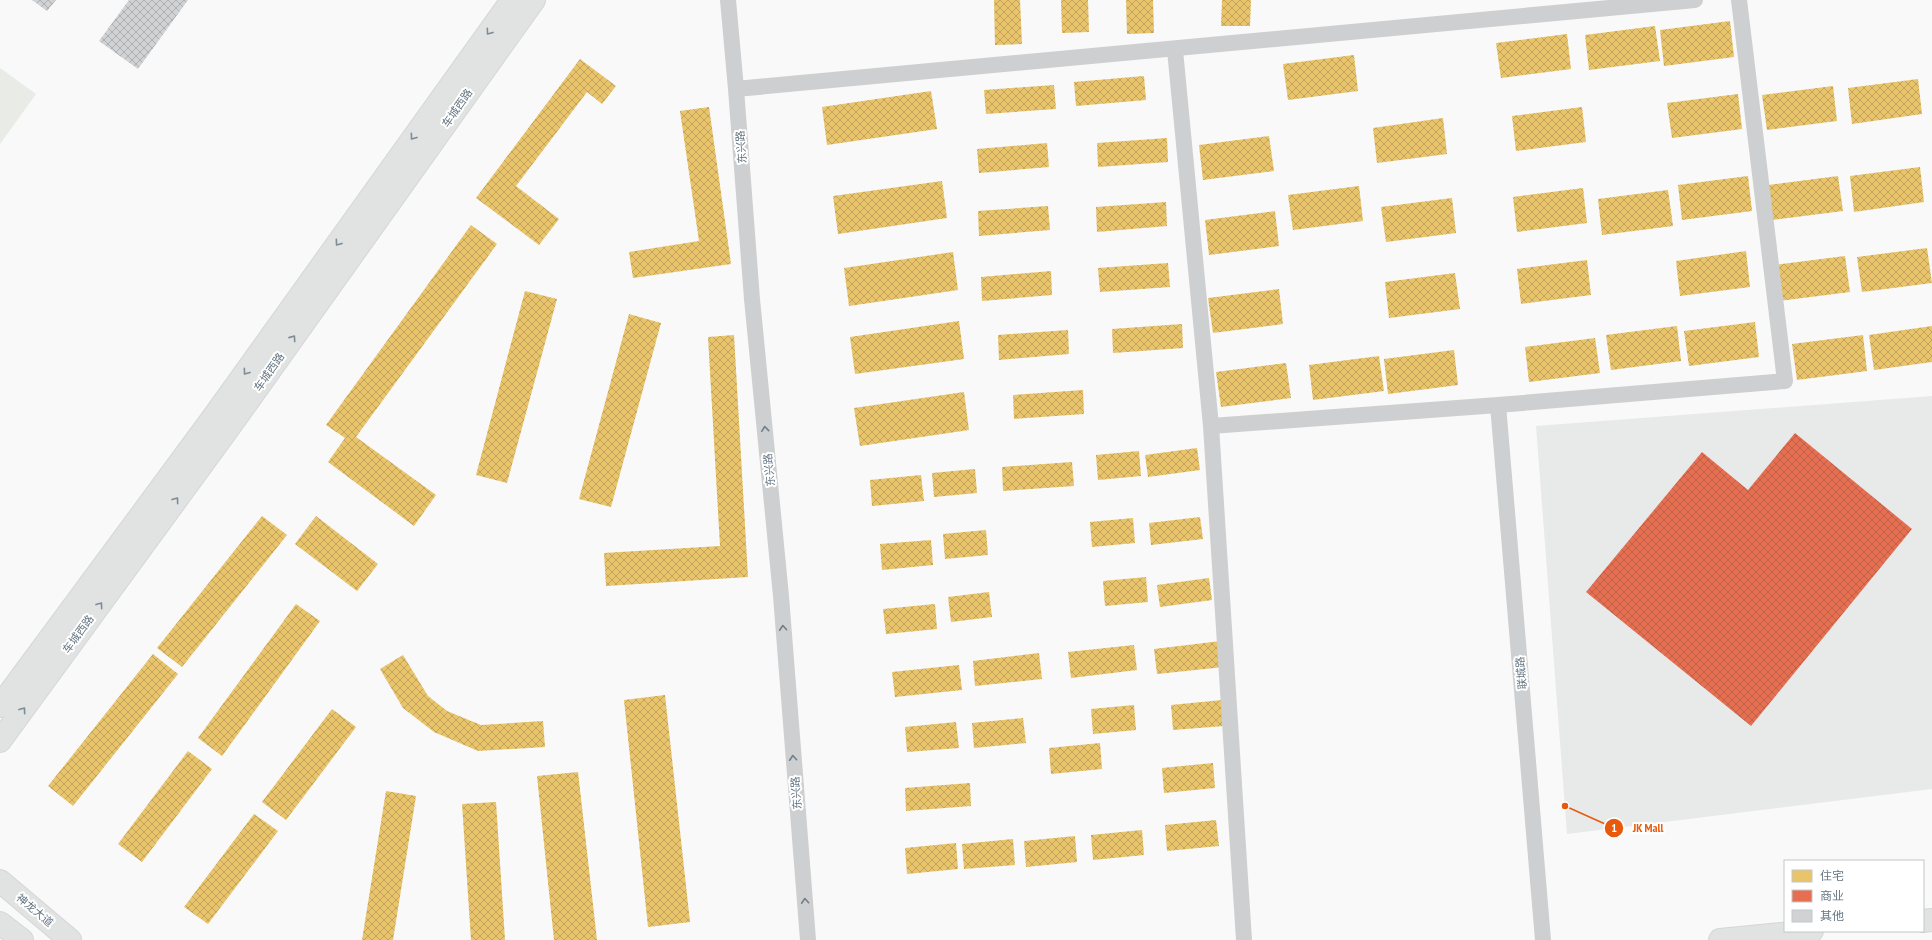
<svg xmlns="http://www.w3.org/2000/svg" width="1932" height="940" viewBox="0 0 1932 940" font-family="'PT Sans Narrow','Noto Sans SC',sans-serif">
<defs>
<pattern id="homes-cross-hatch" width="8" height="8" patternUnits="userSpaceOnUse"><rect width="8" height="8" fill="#e9c46a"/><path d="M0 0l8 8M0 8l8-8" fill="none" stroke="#c0a45d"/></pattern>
<pattern id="shops-cross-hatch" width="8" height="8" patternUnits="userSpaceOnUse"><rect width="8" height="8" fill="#e76f51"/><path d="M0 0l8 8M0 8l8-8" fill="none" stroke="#bf6049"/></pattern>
<pattern id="building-cross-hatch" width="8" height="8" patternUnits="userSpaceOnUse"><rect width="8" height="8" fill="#d0d2d3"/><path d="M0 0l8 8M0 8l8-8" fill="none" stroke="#acafb1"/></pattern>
</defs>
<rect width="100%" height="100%" fill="#f9f9f9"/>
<path fill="#e8e9e9" d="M 1932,396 L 1932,789 L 1567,834 L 1536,426 Z"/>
<path fill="#e8ebe6" d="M 0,68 L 36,94 L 0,144 Z"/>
<path fill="url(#homes-cross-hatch)" d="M 994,0 L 1020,0 L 1022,44 L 995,45 Z
M 1061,0 L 1088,0 L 1089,32 L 1062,33 Z
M 1126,0 L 1153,0 L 1154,33 L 1127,34 Z
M 1222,0 L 1251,0 L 1250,26 L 1221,26 Z
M 1730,21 L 1734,57 L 1664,66 L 1660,30 Z
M 1655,26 L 1660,61 L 1589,70 L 1585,35 Z
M 1567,34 L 1571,69 L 1501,78 L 1496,43 Z
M 1354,55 L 1358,91 L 1288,100 L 1283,64 Z
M 580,59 L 616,86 L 602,104 L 587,92 L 516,186 L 559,219 L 539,245 L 476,198 Z
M 1144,76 L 1146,100 L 1076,106 L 1074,82 Z
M 1918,79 L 1922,114 L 1852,124 L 1848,88 Z
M 1054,85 L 1056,109 L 986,114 L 984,90 Z
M 1833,86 L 1837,121 L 1767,130 L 1762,95 Z
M 931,91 L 937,129 L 827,145 L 822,107 Z
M 1738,94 L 1742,129 L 1672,138 L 1667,103 Z
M 709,107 L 731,264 L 633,278 L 629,252 L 699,241 L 680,111 Z
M 1582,107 L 1586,142 L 1516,151 L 1512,116 Z
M 1443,118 L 1447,154 L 1377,163 L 1373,128 Z
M 1269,136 L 1274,171 L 1203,180 L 1199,145 Z
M 1167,138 L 1168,162 L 1098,167 L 1097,143 Z
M 1047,143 L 1049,167 L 979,173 L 977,149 Z
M 1920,167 L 1924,202 L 1854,212 L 1850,176 Z
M 1748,176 L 1752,211 L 1682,220 L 1678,185 Z
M 1838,176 L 1843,211 L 1773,220 L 1768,185 Z
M 942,181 L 947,218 L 838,234 L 833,196 Z
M 1359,186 L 1363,221 L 1293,230 L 1288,195 Z
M 1583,188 L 1587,223 L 1517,232 L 1513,197 Z
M 1668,190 L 1673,226 L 1602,235 L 1598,199 Z
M 1452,198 L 1456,233 L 1386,242 L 1381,207 Z
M 1166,202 L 1167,226 L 1097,232 L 1096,207 Z
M 1048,206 L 1050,230 L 979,236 L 978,211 Z
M 1275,211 L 1279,246 L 1209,255 L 1205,220 Z
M 471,225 L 497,244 L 356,437 L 436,495 L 414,526 L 328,462 L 345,438 L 326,425 Z
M 1927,248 L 1932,283 L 1862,292 L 1857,257 Z
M 1746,251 L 1750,287 L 1680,296 L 1676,261 Z
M 953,252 L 958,290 L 849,306 L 844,268 Z
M 1845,256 L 1850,292 L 1779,301 L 1775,265 Z
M 1587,260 L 1591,295 L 1521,304 L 1517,269 Z
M 1168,263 L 1170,287 L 1100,292 L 1098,268 Z
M 1051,271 L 1052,295 L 982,301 L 981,277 Z
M 1455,273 L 1460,309 L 1389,318 L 1385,282 Z
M 1279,289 L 1283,324 L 1213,333 L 1208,298 Z
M 525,291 L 557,299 L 507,483 L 476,475 Z
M 629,314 L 661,323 L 611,507 L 579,499 Z
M 959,321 L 964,359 L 855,374 L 850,337 Z
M 1755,322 L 1759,357 L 1689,366 L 1684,331 Z
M 1182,324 L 1183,348 L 1113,353 L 1112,329 Z
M 1677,326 L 1681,361 L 1611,370 L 1606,335 Z
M 1932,326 L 1932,362 L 1874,370 L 1869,335 Z
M 1068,330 L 1069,354 L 999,360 L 998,335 Z
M 734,335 L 748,577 L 606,586 L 604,553 L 720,546 L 708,337 Z
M 1863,335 L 1867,371 L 1797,380 L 1792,344 Z
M 1595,338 L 1600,373 L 1529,382 L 1525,347 Z
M 1454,350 L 1458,385 L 1388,394 L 1384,359 Z
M 1379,356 L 1384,391 L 1313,400 L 1309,365 Z
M 1286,363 L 1291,398 L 1221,407 L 1216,372 Z
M 1083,390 L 1084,414 L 1014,419 L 1013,395 Z
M 964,392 L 969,430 L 860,446 L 854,408 Z
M 1197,448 L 1200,470 L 1148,477 L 1145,455 Z
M 1139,451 L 1141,476 L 1098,480 L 1096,455 Z
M 1072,462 L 1074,486 L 1003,491 L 1002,467 Z
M 975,469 L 977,493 L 934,497 L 932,473 Z
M 921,475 L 924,501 L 872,506 L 870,480 Z
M 262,516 L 287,535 L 182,667 L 157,648 Z
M 316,516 L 378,564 L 357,591 L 295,544 Z
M 1200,517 L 1203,539 L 1151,545 L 1149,523 Z
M 1133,518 L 1135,543 L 1092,547 L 1090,522 Z
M 986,530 L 988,555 L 945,559 L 943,534 Z
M 931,540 L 933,565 L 882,570 L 880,544 Z
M 1146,577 L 1148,602 L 1105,606 L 1103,581 Z
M 1209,578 L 1212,600 L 1160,607 L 1157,585 Z
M 989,592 L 992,617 L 951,622 L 948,597 Z
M 296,604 L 320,621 L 222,756 L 198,738 Z
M 935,604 L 937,629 L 886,634 L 883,609 Z
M 1221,641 L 1224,667 L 1157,674 L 1154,649 Z
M 1134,645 L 1137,670 L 1071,678 L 1068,652 Z
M 1039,653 L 1042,679 L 975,686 L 973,661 Z
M 153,654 L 178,674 L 73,806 L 48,786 Z
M 403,655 L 428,696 L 447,711 L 481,725 L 543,721 L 545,747 L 478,751 L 434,732 L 403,708 L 380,669 Z
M 959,665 L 962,690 L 895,697 L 892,672 Z
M 665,695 L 690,922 L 648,927 L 624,700 Z
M 1222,700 L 1224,726 L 1173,730 L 1171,705 Z
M 1134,705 L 1136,730 L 1093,734 L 1091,709 Z
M 332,709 L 356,727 L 286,820 L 262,802 Z
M 1023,718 L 1026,743 L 974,748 L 972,723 Z
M 956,722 L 959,748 L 907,752 L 905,727 Z
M 1100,743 L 1102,769 L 1051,774 L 1049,748 Z
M 188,751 L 212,769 L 142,862 L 118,844 Z
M 1213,763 L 1215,788 L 1164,793 L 1162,768 Z
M 578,772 L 597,940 L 554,940 L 537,776 Z
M 970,783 L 971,806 L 906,811 L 905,788 Z
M 386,791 L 416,796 L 393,940 L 362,940 Z
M 496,802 L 505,940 L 471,940 L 462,804 Z
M 254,814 L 278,831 L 208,924 L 184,907 Z
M 1216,820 L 1219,846 L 1167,851 L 1165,825 Z
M 1142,830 L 1144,855 L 1093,860 L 1091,835 Z
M 1075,836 L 1077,862 L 1026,867 L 1024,841 Z
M 1013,839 L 1015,865 L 964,869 L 962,844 Z
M 956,843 L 958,869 L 907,874 L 905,848 Z"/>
<path fill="url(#shops-cross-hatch)" d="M 1795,433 L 1912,529 L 1751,726 L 1586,592 L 1702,452 L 1748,490 Z"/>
<path fill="url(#building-cross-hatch)" d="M 32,0 L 56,0 L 47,11 Z
M 129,0 L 188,0 L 138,69 L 99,41 Z"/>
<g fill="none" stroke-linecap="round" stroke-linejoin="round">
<g stroke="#d5d6d7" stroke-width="24">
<path id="secondary" d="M 0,706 L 212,419 L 512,0
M 0,741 L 228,429 L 534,0
M 0,881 L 70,940
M 1923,921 L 1932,920
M 0,923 L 22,940
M 1720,940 L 1812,931"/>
</g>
<path stroke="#cecfd0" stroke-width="16" d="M 728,0 L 736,89 L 752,299 L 781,596 L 808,940
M 1175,50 L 1211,426 L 1244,940
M 736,89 L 1695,0
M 1498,405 L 1543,940
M 1211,426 L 1498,405 L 1785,381 L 1739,0"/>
<use href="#secondary" stroke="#e1e2e2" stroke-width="22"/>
</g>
<defs><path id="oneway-chevron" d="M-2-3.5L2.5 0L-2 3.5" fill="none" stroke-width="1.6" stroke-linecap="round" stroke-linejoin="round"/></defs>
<g stroke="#7e8c96">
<use href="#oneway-chevron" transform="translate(489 32) rotate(126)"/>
<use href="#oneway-chevron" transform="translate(413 137) rotate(126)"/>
<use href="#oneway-chevron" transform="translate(338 243) rotate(126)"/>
<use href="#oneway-chevron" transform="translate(293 338) rotate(-55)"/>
<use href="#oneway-chevron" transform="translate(246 372) rotate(126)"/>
<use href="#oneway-chevron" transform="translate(176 500) rotate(-54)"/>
<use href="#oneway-chevron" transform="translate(100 605) rotate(-54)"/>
<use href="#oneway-chevron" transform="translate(23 710) rotate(-54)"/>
</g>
<g stroke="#707f8b">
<use href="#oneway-chevron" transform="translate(765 429) rotate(-96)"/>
<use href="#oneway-chevron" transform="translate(783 628) rotate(-94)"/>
<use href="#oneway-chevron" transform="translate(793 758) rotate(-94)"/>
<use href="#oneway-chevron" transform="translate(805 901) rotate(-94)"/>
</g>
<g text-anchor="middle" stroke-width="4" stroke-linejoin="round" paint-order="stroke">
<g font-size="11" fill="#657683" stroke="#fff">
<text transform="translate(457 108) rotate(-55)" y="4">车城西路</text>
<text transform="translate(741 147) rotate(-94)" y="4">东兴路</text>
<text transform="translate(269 372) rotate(-55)" y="4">车城西路</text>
<text transform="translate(769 470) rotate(-96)" y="4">东兴路</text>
<text transform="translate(78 634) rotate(-54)" y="4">车城西路</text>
<text transform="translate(1521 673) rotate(-95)" y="4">联城路</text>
<text transform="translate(796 793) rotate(-94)" y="4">东兴路</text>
<text transform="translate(35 910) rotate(40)" y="4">神龙大道</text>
</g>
</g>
<path fill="none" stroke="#e8590c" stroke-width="1.5" d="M1565 806L1614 828"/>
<g fill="#e8590c" stroke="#fff" stroke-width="1.5">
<circle cx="1565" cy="806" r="4"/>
<circle cx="1614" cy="828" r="10"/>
</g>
<g font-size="12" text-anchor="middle" font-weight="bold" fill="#fff">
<text x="1614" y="832">1</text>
</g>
<g font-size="12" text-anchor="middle" font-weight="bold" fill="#e8590c" stroke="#fff" stroke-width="4" stroke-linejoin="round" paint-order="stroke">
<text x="1648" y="832">JK Mall</text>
</g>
<rect x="1784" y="860" width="140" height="72" fill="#ffffff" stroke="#c1c8cd"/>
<rect x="1792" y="870" width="20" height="12" fill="#e9c46a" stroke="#c1c8cd"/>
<text x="1820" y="880" font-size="12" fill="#657683">住宅</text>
<rect x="1792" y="890" width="20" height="12" fill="#e76f51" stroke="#c1c8cd"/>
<text x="1820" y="900" font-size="12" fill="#657683">商业</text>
<rect x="1792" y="910" width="20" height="12" fill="#d0d2d3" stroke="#c1c8cd"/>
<text x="1820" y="920" font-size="12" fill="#657683">其他</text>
</svg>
